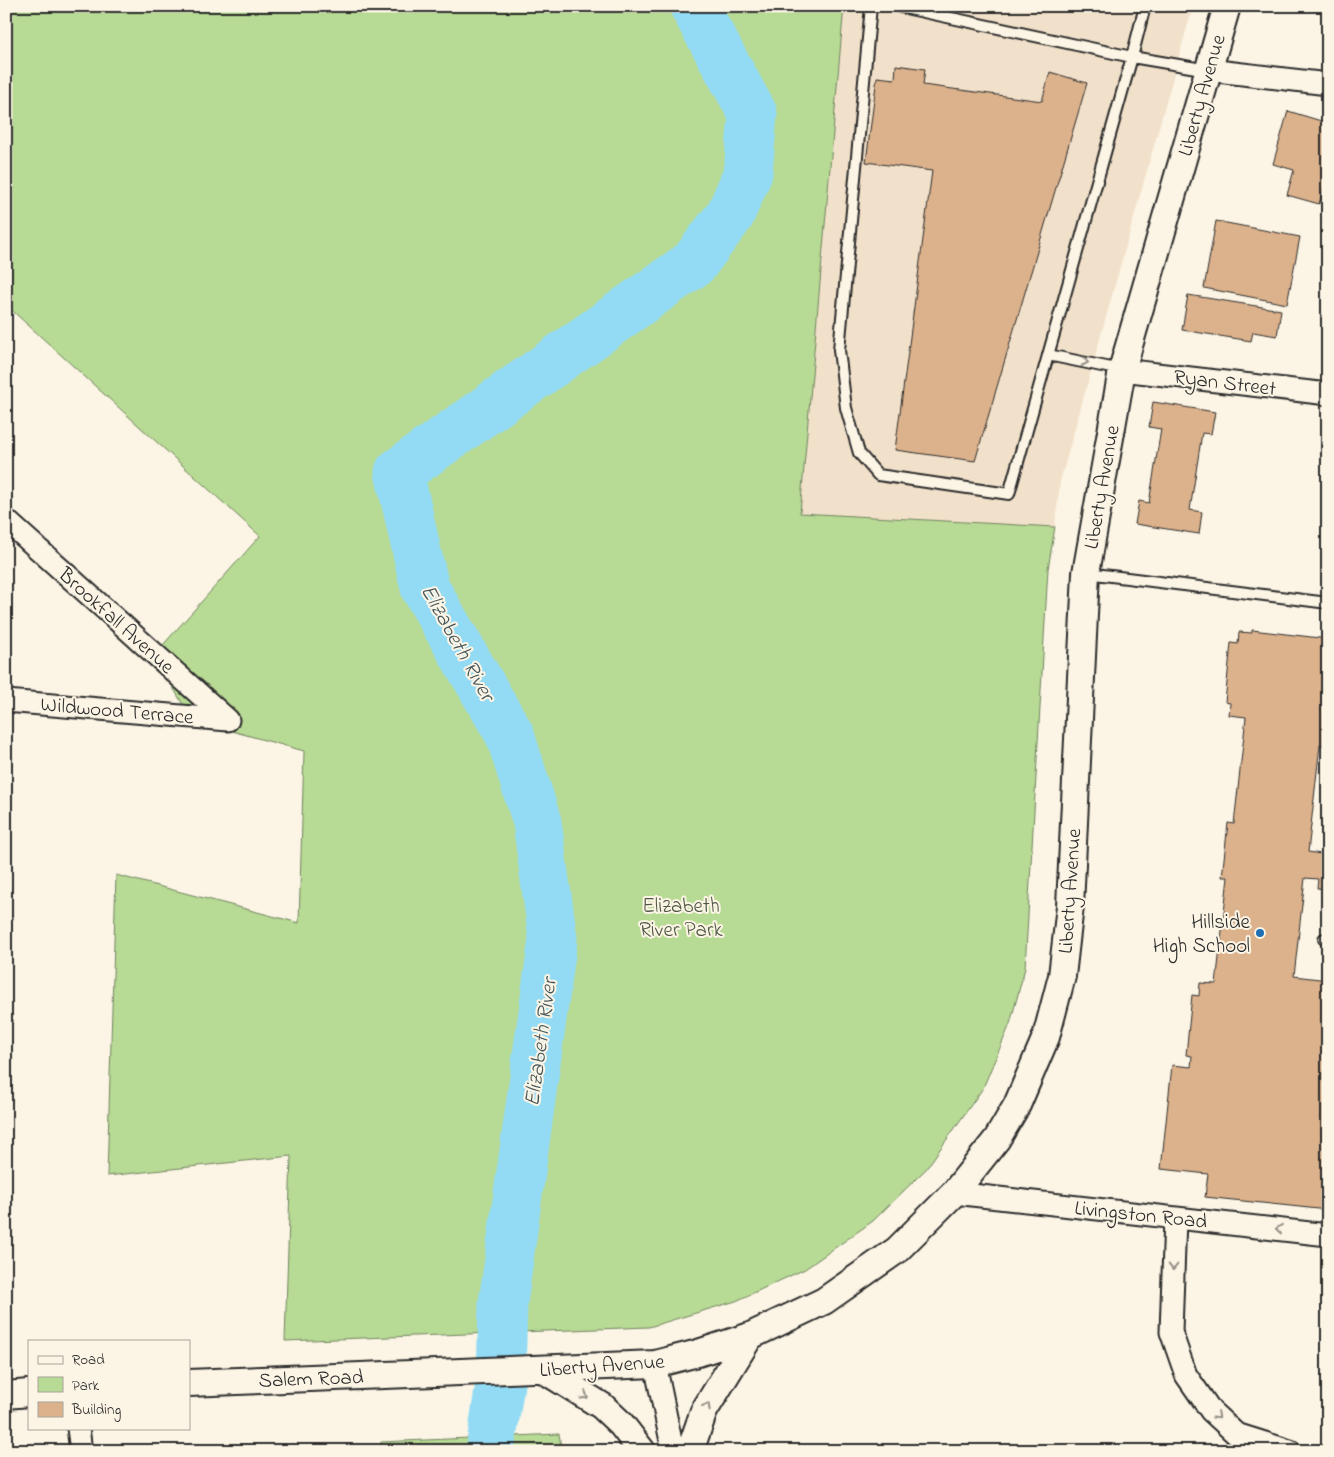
<svg xmlns="http://www.w3.org/2000/svg" width="1334" height="1457" viewBox="0 0 1334 1457" font-family="'Indie Flower',sans-serif">
<rect width="100%" height="100%" fill="#fcf5e5"/>
<filter id="ink" filterUnits="userSpaceOnUse"><feTurbulence type="fractalNoise" baseFrequency=".02" numOctaves="2"/><feDisplacementMap in="SourceGraphic" scale="10" xChannelSelector="R" yChannelSelector="G"/><feConvolveMatrix kernelMatrix="1 2 1 2 8 2 1 2 1" color-interpolation-filters="sRGB"/></filter>
<g filter="url(#ink)">
<path fill="#f2e1ca" d="M 844,6 L 1193,6 L 1060,482 L 1055,527 L 800,513 Z"/>
<path fill="#b7da94" stroke="#718260" d="M 6,6 L 844,6 L 800,513 L 1055,527 L 1048,569 L 1025,968 L 1010,1024 L 983,1088 L 926,1169 L 873,1221 L 805,1269 L 736,1301 L 649,1327 L 285,1341 L 291,1156 L 107,1176 L 116,875 L 299,923 L 304,751 L 192,720 L 154,655 L 260,536 L 6,305 Z
M 559,1434 L 562,1451 L 380,1451 L 381,1442 Z"/>
<g fill="none" stroke-linecap="round" stroke-linejoin="round">
<path stroke="#93dbf4" stroke-width="49" d="M 490,1451 L 501,1377 L 503,1303 L 553,939 L 537,822 L 510,735 L 425,588 L 399,472 L 694,263 L 730,215 L 748,173 L 753,114 L 694,6"/>
</g>
<path fill="#dcb28c" stroke="#2b2b2b" d="M 896,65 L 925,69 L 923,85 L 1042,101 L 1050,72 L 1087,83 L 975,461 L 895,450 L 932,171 L 866,162 L 877,77 L 895,79 Z
M 1288,111 L 1328,123 L 1328,174 L 1319,204 L 1287,195 L 1294,170 L 1273,164 Z
M 1216,221 L 1300,237 L 1287,304 L 1204,288 Z
M 1188,295 L 1281,310 L 1277,336 L 1253,332 L 1251,341 L 1182,330 Z
M 1153,402 L 1215,412 L 1211,434 L 1202,433 L 1190,510 L 1202,512 L 1199,534 L 1135,524 L 1139,501 L 1149,503 L 1161,429 L 1149,427 Z
M 1252,630 L 1328,639 L 1328,746 L 1320,745 L 1308,852 L 1321,854 L 1323,833 L 1328,833 L 1328,889 L 1317,888 L 1318,879 L 1305,878 L 1294,976 L 1328,980 L 1328,1210 L 1205,1197 L 1208,1174 L 1161,1169 L 1172,1065 L 1191,1067 L 1192,1056 L 1186,1055 L 1192,995 L 1199,996 L 1200,983 L 1216,984 L 1228,877 L 1222,877 L 1228,823 L 1234,824 L 1246,717 L 1229,715 L 1230,703 L 1225,702 L 1231,643 L 1238,644 L 1239,632 L 1252,633 Z"/>
<g fill="none" stroke-linecap="round" stroke-linejoin="round">
<g stroke="#2b2b2b" stroke-width="14">
<path id="service" d="M 871,6 L 839,350 L 846,408 L 859,453 L 878,475 L 1009,494 L 1132,57 L 1208,70
M 896,6 L 1132,57 L 1145,6
M 1048,355 L 1121,370
M 1087,573 L 1328,603
M 1324,939 L 1328,939"/>
</g>
<g stroke="#2b2b2b" stroke-width="25">
<path id="minor" d="M 1208,70 L 1328,84
M 1122,370 L 1328,394
M 6,520 L 228,720
M 6,701 L 228,720
M 954,1193 L 1328,1235
M 1175,1218 L 1171,1332 L 1186,1375 L 1211,1411 L 1236,1434 L 1290,1451
M 655,1364 L 673,1451
M 78,1428 L 81,1451"/>
</g>
<g stroke="#2b2b2b" stroke-width="30">
<path id="tertiary" d="M 544,1370 L 602,1406 L 621,1424 L 642,1451
M 189,1383 L 655,1364 L 698,1353 L 750,1336 L 824,1301 L 897,1250 L 954,1193 L 997,1139 L 1017,1105 L 1046,1037 L 1062,976 L 1070,906 L 1086,573 L 1122,370 L 1227,6
M 6,1395 L 29,1393
M 690,1451 L 704,1411 L 750,1336"/>
</g>
<use href="#service" stroke="#fcf5e5" stroke-width="10"/>
<use href="#minor" stroke="#fcf5e5" stroke-width="21"/>
<use href="#tertiary" stroke="#fcf5e5" stroke-width="26"/>
</g>
<defs><path id="oneway-chevron" d="M-2-3.5L2.5 0L-2 3.5" fill="none" stroke-width="1.6" stroke-linecap="round" stroke-linejoin="round" transform="scale(1.25)"/></defs>
<g stroke="#949088">
<use href="#oneway-chevron" transform="translate(1085 362) rotate(12)"/>
<use href="#oneway-chevron" transform="translate(1279 1229) rotate(-174)"/>
<use href="#oneway-chevron" transform="translate(1173 1267) rotate(92)"/>
<use href="#oneway-chevron" transform="translate(585 1396) rotate(32)"/>
<use href="#oneway-chevron" transform="translate(707 1406) rotate(-61)"/>
<use href="#oneway-chevron" transform="translate(1217 1416) rotate(43)"/>
</g>
</g>
<circle fill="#1f6fb2" stroke="#fcf5e5" stroke-width="2" cx="1260" cy="933" r="5"/>
<g text-anchor="middle" stroke-width="4" stroke-linejoin="round" paint-order="stroke">
<g font-size="21" fill="#2b2b2b" stroke="#fcf5e5">
<text transform="translate(1201 95) rotate(-74)" y="7">Liberty Avenue</text>
<text transform="translate(1225 382) rotate(7)" y="7">Ryan Street</text>
<text transform="translate(1101 487) rotate(-80)" y="7">Liberty Avenue</text>
<text transform="translate(117 620) rotate(42)" y="7">Brookfall Avenue</text>
<text transform="translate(117 710) rotate(5)" y="7">Wildwood Terrace</text>
<text transform="translate(1069 891) rotate(-86)" y="7">Liberty Avenue</text>
<text transform="translate(1141 1214) rotate(6)" y="7">Livingston Road</text>
<text transform="translate(602 1365) rotate(-4)" y="7">Liberty Avenue</text>
<text transform="translate(311 1378) rotate(-2)" y="7">Salem Road</text>
</g>
<g font-size="21" fill="#4e5745" stroke="#fcf5e5">
<text x="681" y="912">Elizabeth<tspan x="681" dy="24">River Park</tspan></text>
</g>
<g font-size="21" fill="#2b2b2b" stroke="#fcf5e5" text-anchor="end">
<text x="1250" y="928">Hillside<tspan x="1250" dy="24">High School</tspan></text>
</g>
<g font-size="22" font-style="italic" fill="#45575d" stroke="#fcf5e5">
<text transform="translate(459 642) rotate(61)" y="8">Elizabeth River</text>
<text transform="translate(539 1042) rotate(-82)" y="8">Elizabeth River</text>
</g>
</g>
<rect width="1334" height="1457" fill="none" stroke="#fcf5e5" stroke-width="25"/>
<rect x="12" y="12" width="1309" height="1432" fill="none" stroke="#2b2b2b" stroke-width="2" filter="url(#ink)"/>
<rect x="28" y="1340" width="162" height="90" fill="#fcf5e5" stroke="#a8a49b"/>
<rect x="38" y="1356" width="25" height="8" fill="#fcf5e5" stroke="#a8a49b"/>
<text x="72" y="1364" font-size="15" fill="#2b2b2b">Road</text>
<rect x="38" y="1377" width="25" height="15" fill="#b7da94" stroke="#a8a49b"/>
<text x="72" y="1390" font-size="15" fill="#2b2b2b">Park</text>
<rect x="38" y="1402" width="25" height="15" fill="#dcb28c" stroke="#a8a49b"/>
<text x="72" y="1414" font-size="15" fill="#2b2b2b">Building</text>
</svg>
